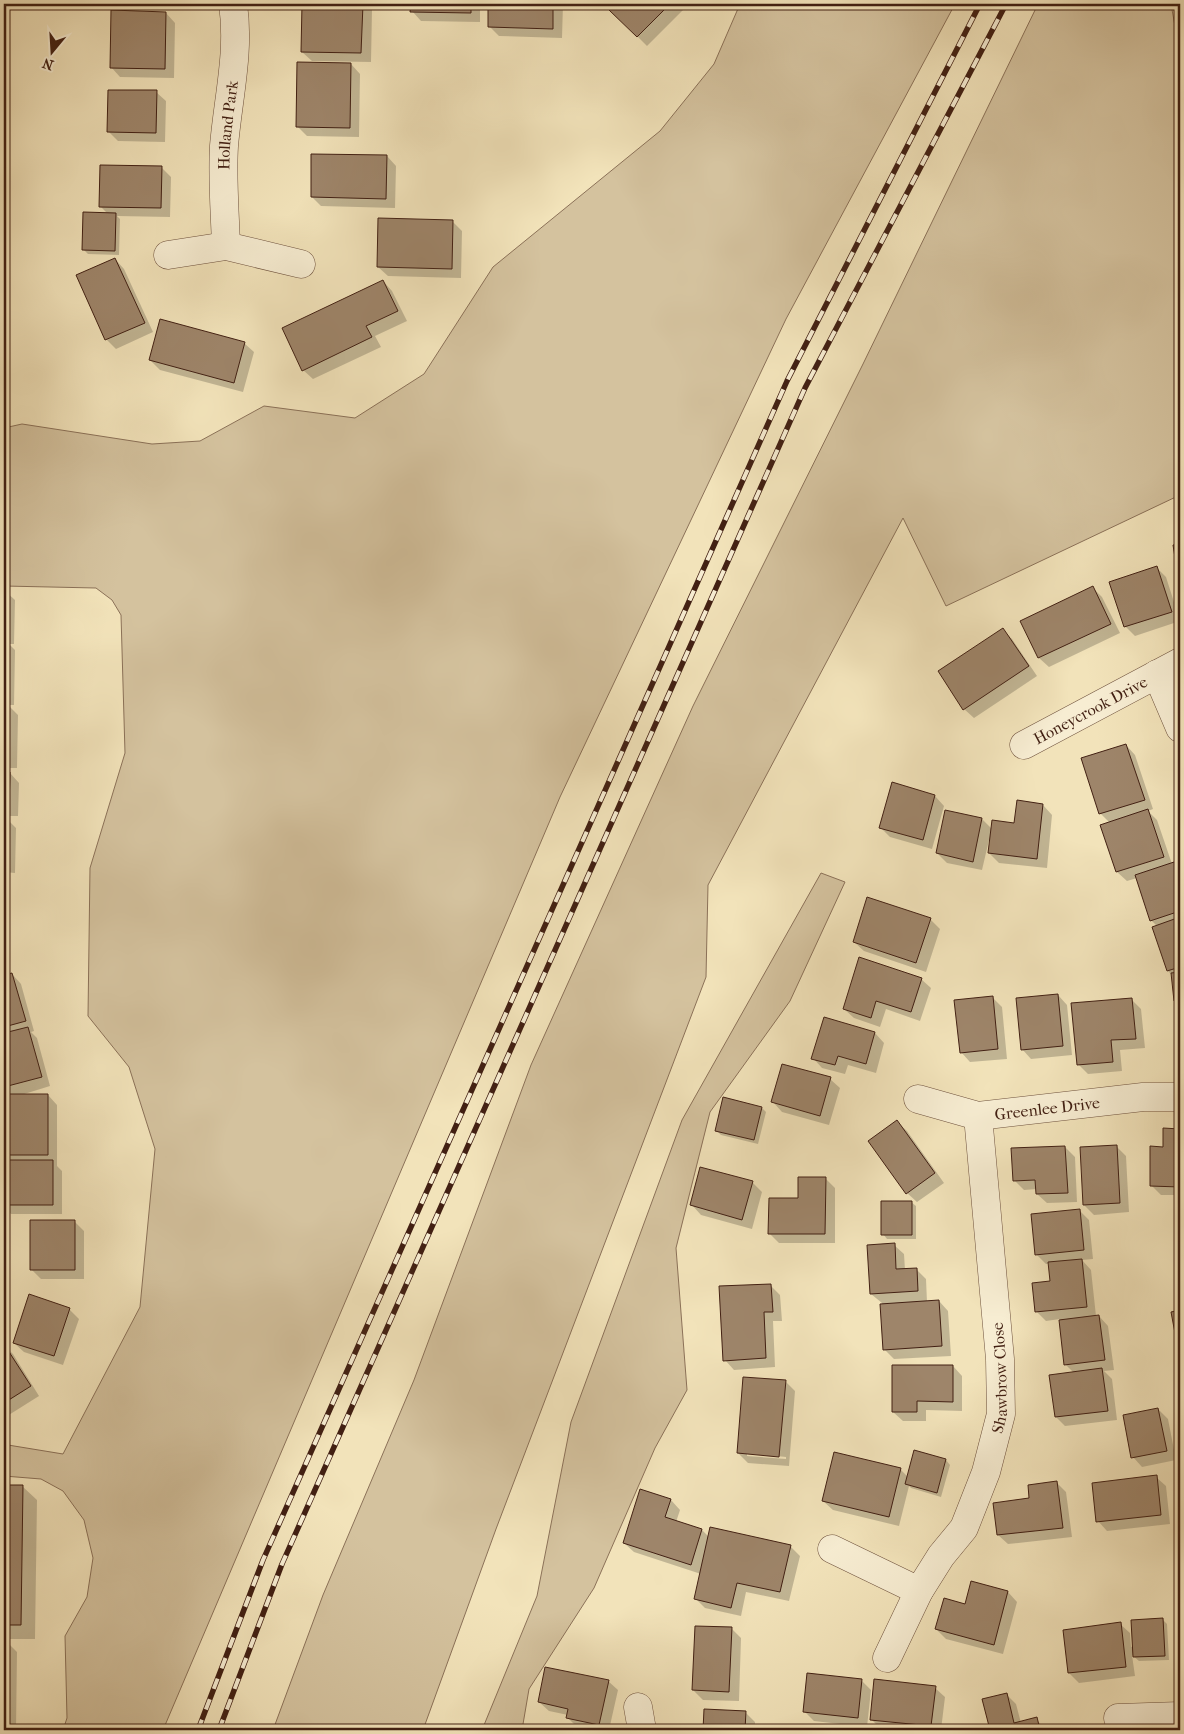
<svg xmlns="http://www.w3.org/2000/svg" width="1184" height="1734" viewBox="0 0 1184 1734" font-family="'IM FELL French Canon',serif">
<rect width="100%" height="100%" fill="#f2e3ba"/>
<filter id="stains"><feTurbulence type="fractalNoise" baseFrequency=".004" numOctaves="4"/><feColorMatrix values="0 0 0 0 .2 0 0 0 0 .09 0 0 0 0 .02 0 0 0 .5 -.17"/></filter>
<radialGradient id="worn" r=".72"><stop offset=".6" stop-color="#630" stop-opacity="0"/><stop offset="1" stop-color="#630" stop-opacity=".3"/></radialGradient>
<path fill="#d4c29e" stroke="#8b7158" d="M 740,4 L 955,4 L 786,319 L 560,797 L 163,1730 L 63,1730 L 67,1718 L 65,1636 L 87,1597 L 93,1558 L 84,1520 L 63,1491 L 41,1479 L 4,1476 L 4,1439 L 8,1445 L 63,1454 L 140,1307 L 155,1149 L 129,1067 L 88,1016 L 90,868 L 125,753 L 121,615 L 112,600 L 96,588 L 4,586 L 4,428 L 22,424 L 152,444 L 200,441 L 264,406 L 355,418 L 424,374 L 493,267 L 660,131 L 714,64 Z
M 1038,4 L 1171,4 L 1180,54 L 1180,495 L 946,606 L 903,518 L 708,885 L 706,977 L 496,1529 L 423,1730 L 273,1730 L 323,1595 L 414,1380 L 531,1065 L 693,706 L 863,364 Z
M 821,873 L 845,882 L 790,1001 L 710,1112 L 676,1248 L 687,1390 L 655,1448 L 594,1588 L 529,1689 L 522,1730 L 482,1730 L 537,1596 L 571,1422 L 682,1120 Z"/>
<path fill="#0003" fill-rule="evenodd" d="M 109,4 L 147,4 L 147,5 Z
M 303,4 L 366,4 L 372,10 L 371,62 L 312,61 L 302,52 Z
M 412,4 L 480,4 L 480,22 L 421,21 L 412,11 Z
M 489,4 L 563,4 L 562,38 L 499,36 L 489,26 Z
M 617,4 L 689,4 L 647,46 L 611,10 Z
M 166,13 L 175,23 L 174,78 L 120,77 L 111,67 Z
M 4,49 L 10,55 L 9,92 L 4,91 Z
M 351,64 L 360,74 L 359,137 L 307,136 L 297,126 Z
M 156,92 L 166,101 L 165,142 L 118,141 L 109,132 Z
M 387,156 L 396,166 L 395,208 L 321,206 L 312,197 Z
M 161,167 L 171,177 L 170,217 L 117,216 L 120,219 L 119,255 L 88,254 L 83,249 L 108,214 L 100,206 Z
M 452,221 L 462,231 L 461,278 L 388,276 L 378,267 Z
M 115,259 L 124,269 L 153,332 L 116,349 L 107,340 L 78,276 Z
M 383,281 L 392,291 L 407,321 L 375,336 L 381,347 L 313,379 L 303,370 Z
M 244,343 L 254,352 L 243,392 L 160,370 L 150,360 Z
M 1157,568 L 1166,577 L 1180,621 L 1135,636 L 1125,626 Z
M 1092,587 L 1102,597 L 1120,633 L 1049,667 L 1039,658 L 1021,621 Z
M 4,590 L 15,600 L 14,644 L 9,644 L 15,650 L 14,705 L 8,705 L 18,715 L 17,768 L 4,768 Z
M 1003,630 L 1012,639 L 1037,676 L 974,718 L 964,709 Z
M 1126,745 L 1135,755 L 1153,809 L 1148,811 L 1157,820 L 1172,864 L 1180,861 L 1180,1005 L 1176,1001 L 1173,976 L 1168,971 L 1157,926 L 1151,920 L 1137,878 L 1127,881 L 1117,872 L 1102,826 L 1110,823 L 1101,814 L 1083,759 Z
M 4,773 L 10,773 L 19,783 L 18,816 L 4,816 L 16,828 L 15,873 L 4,872 Z
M 935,796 L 944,806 L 932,849 L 890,837 L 880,827 Z
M 1043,805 L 1052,815 L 1047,868 L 999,863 L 989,853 L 991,840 L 989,840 L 982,870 L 947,863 L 937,853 L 946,811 L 982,819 L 992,829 L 1015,824 Z
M 4,877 L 9,882 L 8,924 L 4,923 Z
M 930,919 L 940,929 L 926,972 L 864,951 L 854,942 Z
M 12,974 L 21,984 L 34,1031 L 31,1032 L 37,1038 L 50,1086 L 21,1095 L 48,1095 L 57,1105 L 57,1166 L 62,1171 L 62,1214 L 11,1214 L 4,1207 L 4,1161 L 7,1161 L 4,1158 L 4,976 Z
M 921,979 L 931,988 L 920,1021 L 886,1009 L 880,1027 L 854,1018 L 844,1009 Z
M 1058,995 L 1067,1005 L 1072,1055 L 1031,1059 L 1022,1049 Z
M 993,998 L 1002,1007 L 1007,1059 L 970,1062 L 961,1052 Z
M 1131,999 L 1141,1009 L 1145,1048 L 1120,1050 L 1122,1071 L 1088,1074 L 1078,1064 Z
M 824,1018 L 875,1033 L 884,1043 L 876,1073 L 848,1065 L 845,1074 L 822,1068 L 813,1058 Z
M 830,1079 L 840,1088 L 829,1125 L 782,1112 L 773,1102 Z
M 762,1108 L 766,1112 L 758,1144 L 721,1135 L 716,1130 Z
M 897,1122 L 907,1131 L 944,1183 L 917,1202 L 907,1193 Z
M 1164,1129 L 1180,1130 L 1180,1195 L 1161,1195 L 1151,1185 L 1164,1148 Z
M 1116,1146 L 1126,1156 L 1129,1212 L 1094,1215 L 1084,1205 Z
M 1065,1147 L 1075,1157 L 1077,1202 L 1047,1203 L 1037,1194 L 1037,1189 L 1024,1190 L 1014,1180 Z
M 825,1178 L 835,1188 L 835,1243 L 779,1243 L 770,1234 L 799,1199 Z
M 752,1182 L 762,1192 L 752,1229 L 701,1215 L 692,1205 Z
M 911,1202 L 916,1206 L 916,1239 L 887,1239 L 883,1234 Z
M 1080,1211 L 1089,1220 L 1093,1259 L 1082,1260 L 1091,1270 L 1096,1316 L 1099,1316 L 1108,1326 L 1114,1370 L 1104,1371 L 1112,1379 L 1117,1420 L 1065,1426 L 1056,1417 L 1074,1373 L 1066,1365 L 1060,1319 L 1046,1321 L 1036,1311 L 1051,1282 L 1049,1264 L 1046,1264 L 1036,1254 Z
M 74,1221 L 84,1231 L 84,1279 L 41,1279 L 31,1269 Z
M 894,1245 L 904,1254 L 905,1270 L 916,1269 L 926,1279 L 927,1302 L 939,1301 L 948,1311 L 951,1356 L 894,1359 L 884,1349 L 882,1303 L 871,1294 Z
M 770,1285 L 780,1295 L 782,1321 L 773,1321 L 775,1367 L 734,1370 L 725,1360 Z
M 69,1309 L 79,1319 L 63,1365 L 24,1352 L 14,1343 Z
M 4,1345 L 13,1354 L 39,1396 L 4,1418 Z
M 953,1366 L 962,1376 L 962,1411 L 926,1410 L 926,1421 L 903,1421 L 893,1412 Z
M 786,1382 L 795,1391 L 789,1466 L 748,1463 L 738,1453 ZM 747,1453 L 786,1457 L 786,1459 L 747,1456 Z
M 1158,1409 L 1168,1419 L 1176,1460 L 1142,1467 L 1133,1457 Z
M 915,1451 L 946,1460 L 950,1465 L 941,1497 L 911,1488 L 909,1486 L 899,1526 L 833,1510 L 823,1501 L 901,1470 L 908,1477 Z
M 1156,1477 L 1166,1486 L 1170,1524 L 1107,1531 L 1098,1521 Z
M 1057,1483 L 1066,1492 L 1072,1537 L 1008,1544 L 998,1535 L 1031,1499 Z
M 4,1486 L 22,1486 L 37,1500 L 35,1639 L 4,1639 Z
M 641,1490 L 671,1500 L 680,1510 L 676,1522 L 702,1530 L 709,1537 L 790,1546 L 800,1556 L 789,1601 L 746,1592 L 741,1616 L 705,1608 L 695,1598 L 701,1574 L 634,1552 L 624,1543 Z
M 1008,1592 L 1017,1602 L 1003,1654 L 946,1639 L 936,1629 L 966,1605 Z
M 1163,1620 L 1167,1624 L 1169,1660 L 1139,1661 L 1132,1655 L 1135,1676 L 1079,1683 L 1069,1673 L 1064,1631 L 1120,1624 L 1130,1633 L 1131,1647 L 1134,1646 Z
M 732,1629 L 741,1638 L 739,1701 L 703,1700 L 693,1690 Z
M 4,1639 L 17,1652 L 16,1730 L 4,1730 Z
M 608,1681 L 618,1690 L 609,1730 L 593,1730 L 577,1727 L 567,1717 L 568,1715 L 549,1711 L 539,1702 Z
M 862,1681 L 871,1690 L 867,1727 L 814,1721 L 804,1711 Z
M 935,1688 L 945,1697 L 941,1730 L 881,1729 L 871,1719 Z
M 1007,1695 L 1016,1704 L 1021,1723 L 1036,1719 L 1046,1730 L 991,1730 L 984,1700 Z
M 705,1710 L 745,1712 L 755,1722 L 755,1730 L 704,1730 Z"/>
<path fill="#9e856a" stroke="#422013" d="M 302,4 L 363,4 L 361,53 L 301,52 Z
M 411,4 L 471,4 L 471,13 L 410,12 Z
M 488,4 L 553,4 L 553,29 L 488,27 Z
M 616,4 L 670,4 L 637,37 L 609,10 Z
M 111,10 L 166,12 L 165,69 L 110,68 Z
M 297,62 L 351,63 L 350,128 L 296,127 Z
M 108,90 L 157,90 L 156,133 L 107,132 Z
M 311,154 L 387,155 L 386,199 L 311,197 Z
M 100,165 L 162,166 L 161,208 L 99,207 Z
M 83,212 L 116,213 L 115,251 L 82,250 Z
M 378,218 L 453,220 L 452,269 L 377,267 Z
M 115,258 L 145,323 L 105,340 L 76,275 Z
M 383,280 L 398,311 L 366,326 L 372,337 L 302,371 L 282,328 Z
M 160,319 L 245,342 L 234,383 L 149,360 Z
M 1180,544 L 1180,589 L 1173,545 Z
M 1157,566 L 1172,612 L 1124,627 L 1109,582 Z
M 1093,586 L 1111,624 L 1038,658 L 1020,621 Z
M 4,589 L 6,589 L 5,635 L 4,635 Z
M 1003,628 L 1029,666 L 963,710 L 938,671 Z
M 4,639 L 6,639 L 5,696 L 4,696 Z
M 4,704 L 9,704 L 8,759 L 4,759 Z
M 1126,744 L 1145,800 L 1099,814 L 1081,758 Z
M 4,772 L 10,772 L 9,807 L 4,807 Z
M 892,782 L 935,795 L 923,840 L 879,828 Z
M 1017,800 L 1043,804 L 1037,859 L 988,853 L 992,820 L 1014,823 Z
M 1148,809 L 1164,857 L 1116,872 L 1100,825 Z
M 945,810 L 982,818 L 973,862 L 936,853 Z
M 4,817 L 7,817 L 6,863 L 4,863 Z
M 1180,860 L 1180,911 L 1150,921 L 1135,875 Z
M 867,897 L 931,918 L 916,963 L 853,942 Z
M 1180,917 L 1180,967 L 1167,971 L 1152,927 Z
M 859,957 L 922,978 L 911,1012 L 876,1001 L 871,1018 L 843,1009 Z
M 1180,972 L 1180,1001 L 1174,1001 L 1171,973 Z
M 12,973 L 26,1021 L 4,1027 L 4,975 Z
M 1058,994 L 1063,1046 L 1021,1050 L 1016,998 Z
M 993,996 L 998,1049 L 960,1053 L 954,1000 Z
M 1132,998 L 1136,1039 L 1111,1040 L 1113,1062 L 1077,1065 L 1071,1003 Z
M 824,1017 L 875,1032 L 866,1064 L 838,1056 L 835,1065 L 811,1059 Z
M 28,1027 L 42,1077 L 4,1087 L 4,1033 Z
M 782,1064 L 831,1077 L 820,1116 L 771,1102 Z
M 4,1094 L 48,1094 L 48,1155 L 4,1155 Z
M 723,1097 L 762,1107 L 754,1140 L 715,1131 Z
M 897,1120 L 935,1173 L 906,1194 L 868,1141 Z
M 1163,1128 L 1180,1129 L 1180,1187 L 1150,1186 L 1150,1146 L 1163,1147 Z
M 1117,1145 L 1120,1203 L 1083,1205 L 1080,1147 Z
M 1065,1146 L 1068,1193 L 1036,1194 L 1035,1180 L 1013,1181 L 1011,1148 Z
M 4,1160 L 53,1160 L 53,1205 L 4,1205 Z
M 700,1167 L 753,1181 L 742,1220 L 690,1205 Z
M 798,1177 L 826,1177 L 825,1234 L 768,1234 L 769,1198 L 798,1198 Z
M 881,1201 L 912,1201 L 912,1235 L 881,1235 Z
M 1080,1209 L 1084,1250 L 1035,1255 L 1031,1214 Z
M 30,1220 L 75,1220 L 75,1270 L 30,1270 Z
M 895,1243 L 896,1269 L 917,1268 L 918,1291 L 870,1294 L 867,1245 Z
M 1082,1259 L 1087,1307 L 1035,1312 L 1032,1283 L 1050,1281 L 1048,1262 Z
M 771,1284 L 773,1312 L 764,1312 L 766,1358 L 723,1361 L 719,1286 Z
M 29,1294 L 70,1308 L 54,1356 L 13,1343 Z
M 939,1300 L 942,1346 L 883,1350 L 880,1304 Z
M 1180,1310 L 1180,1348 L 1178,1349 L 1171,1312 Z
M 1099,1315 L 1105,1360 L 1064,1365 L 1059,1320 Z
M 4,1344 L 31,1386 L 4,1403 Z
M 892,1365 L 953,1365 L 953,1402 L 917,1401 L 917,1412 L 892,1412 Z
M 1102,1368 L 1108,1411 L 1055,1417 L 1049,1375 Z
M 743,1377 L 786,1380 L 779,1457 L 737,1453 Z
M 1158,1408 L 1167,1451 L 1131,1458 L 1123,1415 Z
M 914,1450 L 946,1459 L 937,1493 L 905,1484 Z
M 834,1452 L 901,1468 L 889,1517 L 822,1501 Z
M 1157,1475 L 1161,1515 L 1096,1522 L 1092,1483 Z
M 1057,1481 L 1063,1528 L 997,1535 L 993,1503 L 1029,1498 L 1028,1485 Z
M 4,1485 L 23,1485 L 21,1625 L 4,1625 Z
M 640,1489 L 671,1499 L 665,1517 L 702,1529 L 691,1565 L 623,1543 Z
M 710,1527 L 791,1545 L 780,1592 L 737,1583 L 731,1608 L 694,1599 Z
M 971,1581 L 1008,1591 L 994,1645 L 935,1629 L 944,1598 L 965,1604 Z
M 1163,1618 L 1165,1656 L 1133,1657 L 1131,1620 Z
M 1176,1618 L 1180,1618 L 1180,1655 L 1176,1655 Z
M 1121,1622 L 1126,1667 L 1068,1673 L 1063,1630 Z
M 695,1626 L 732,1627 L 729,1692 L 692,1690 Z
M 545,1667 L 609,1680 L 599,1725 L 566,1718 L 568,1709 L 538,1702 Z
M 807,1673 L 862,1679 L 858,1718 L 803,1712 Z
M 874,1679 L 936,1686 L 931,1726 L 870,1720 Z
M 1007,1693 L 1014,1723 L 1037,1717 L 1040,1730 L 990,1730 L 982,1699 Z
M 704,1709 L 746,1711 L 745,1730 L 703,1730 Z"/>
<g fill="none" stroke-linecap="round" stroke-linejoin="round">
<g stroke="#6e513d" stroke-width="29">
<g id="street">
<path id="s1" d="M 226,246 C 225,213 222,179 224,146 C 228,98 240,52 233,4"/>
<path d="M 168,255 L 226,246 L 301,264"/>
<path d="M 1157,674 L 1180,728"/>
<path id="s2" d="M 1024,745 L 1180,662"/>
<path id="s3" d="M 918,1099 L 978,1116 L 1143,1097 L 1180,1097"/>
<path d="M 832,1549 L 919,1591"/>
<path id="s4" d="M 887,1658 L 919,1591 L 941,1556 L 964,1528 L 986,1472 L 1001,1414 L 1000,1359 L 978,1116"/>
<path d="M 638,1707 L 642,1730"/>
<path d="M 1118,1718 L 1180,1716"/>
</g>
</g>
<use href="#street" stroke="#f7edd2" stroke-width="28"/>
<g stroke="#422013" stroke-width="5.5">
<path id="rail" d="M 198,1730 L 263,1560 L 787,381 L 980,4
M 219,1730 L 282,1564 L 805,388 L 1006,4"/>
</g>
<use href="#rail" stroke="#f7edd2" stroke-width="4" stroke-dasharray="11" stroke-linecap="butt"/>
</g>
<g text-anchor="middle" stroke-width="5" stroke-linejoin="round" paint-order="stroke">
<g font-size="16" fill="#422013" stroke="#f7edd2">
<text dy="6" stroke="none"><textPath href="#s1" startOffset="121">Holland Park</textPath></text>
<text dy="6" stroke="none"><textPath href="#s2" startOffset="75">Honeycrook Drive</textPath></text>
<text dy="6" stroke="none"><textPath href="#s3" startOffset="132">Greenlee Drive</textPath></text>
<text dy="6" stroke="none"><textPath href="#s4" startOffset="308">Shawbrow Close</textPath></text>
</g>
</g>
<rect width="1184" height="1734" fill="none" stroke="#f2e3ba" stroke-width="20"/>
<rect x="5" y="5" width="1174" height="1724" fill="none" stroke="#422013" stroke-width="2.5"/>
<rect x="10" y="10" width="1164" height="1714" fill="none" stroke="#422013"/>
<g transform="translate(52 52) rotate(198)" stroke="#f7edd2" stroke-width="4" paint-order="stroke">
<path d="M0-4L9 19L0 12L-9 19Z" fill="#422013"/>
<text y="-8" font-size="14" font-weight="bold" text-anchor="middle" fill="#422013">N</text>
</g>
<rect width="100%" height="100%" filter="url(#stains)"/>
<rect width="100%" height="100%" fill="url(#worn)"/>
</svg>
